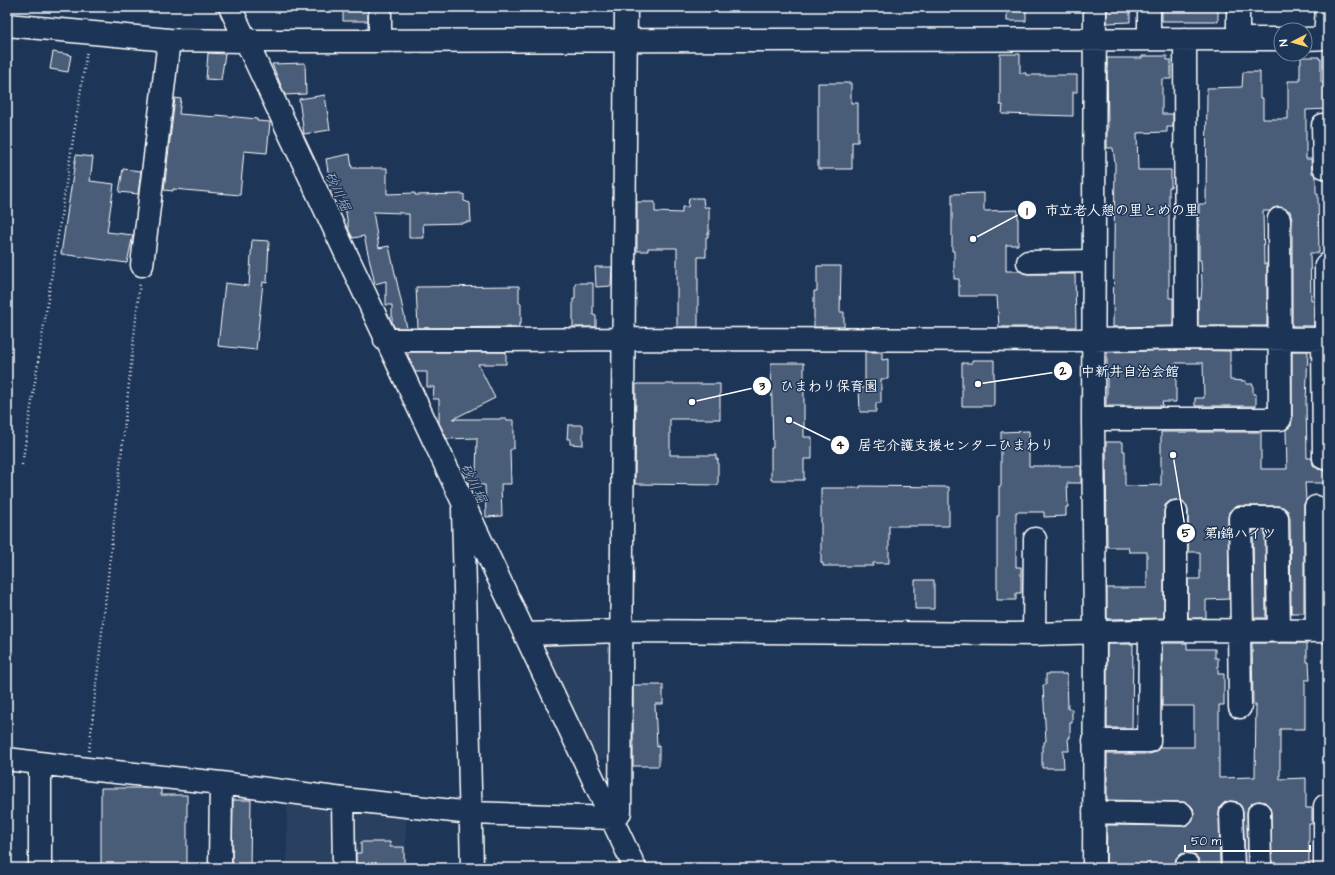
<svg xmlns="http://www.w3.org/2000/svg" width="1335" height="875" viewBox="0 0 1335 875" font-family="'Architects Daughter','Klee One',sans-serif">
<rect width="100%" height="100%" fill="#1d3557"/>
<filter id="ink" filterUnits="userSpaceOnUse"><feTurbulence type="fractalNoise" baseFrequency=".025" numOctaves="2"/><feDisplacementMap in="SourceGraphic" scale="8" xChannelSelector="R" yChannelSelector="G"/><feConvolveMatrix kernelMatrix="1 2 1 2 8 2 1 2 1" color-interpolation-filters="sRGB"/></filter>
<g filter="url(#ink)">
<path fill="#2a4161" d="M 539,639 L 615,640 L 615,756 L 596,761 Z
M 287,799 L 406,812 L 406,868 L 287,868 Z"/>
<path fill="#4a5d79" stroke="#fff" d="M 343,7 L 368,7 L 368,21 L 343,21 Z
M 1007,7 L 1026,7 L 1026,21 L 1007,21 Z
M 1107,7 L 1130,8 L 1130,22 L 1107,23 Z
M 1162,7 L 1218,7 L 1218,21 L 1162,21 Z
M 53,52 L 71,55 L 68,72 L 50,69 Z
M 208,53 L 225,54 L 221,80 L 206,79 Z
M 1000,54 L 1020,54 L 1020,73 L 1026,73 L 1026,75 L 1077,75 L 1077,92 L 1073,92 L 1073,116 L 1002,114 L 1003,105 L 1000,105 Z
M 1142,56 L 1167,56 L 1167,60 L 1171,60 L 1171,79 L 1162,79 L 1162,114 L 1173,114 L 1173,127 L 1167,127 L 1167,132 L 1137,133 L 1138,170 L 1171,170 L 1171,187 L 1169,187 L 1169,298 L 1173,298 L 1173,326 L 1113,327 L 1115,164 L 1113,148 L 1107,148 L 1107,131 L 1108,131 L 1107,58 L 1142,58 Z
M 1301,57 L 1319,57 L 1319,59 L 1321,59 L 1321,82 L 1328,82 L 1328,109 L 1306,110 L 1306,159 L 1311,159 L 1312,173 L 1316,176 L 1316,194 L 1318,194 L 1319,253 L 1310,253 L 1311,300 L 1313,300 L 1314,301 L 1314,326 L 1292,326 L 1292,219 L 1290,211 L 1279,207 L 1273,208 L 1270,211 L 1263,211 L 1264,264 L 1267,264 L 1267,326 L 1198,326 L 1198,298 L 1201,298 L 1202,286 L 1201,260 L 1199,260 L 1199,204 L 1206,204 L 1207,88 L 1242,87 L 1243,72 L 1260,72 L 1260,98 L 1263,98 L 1263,119 L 1288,119 L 1288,81 L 1300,81 L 1300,63 L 1301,63 Z
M 305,63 L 306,94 L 285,95 L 272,64 Z
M 818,83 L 851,83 L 851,103 L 858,103 L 858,142 L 852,142 L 852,169 L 818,169 Z
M 325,95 L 330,130 L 304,134 L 299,99 Z
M 175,98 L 181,99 L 179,114 L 216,117 L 216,115 L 257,119 L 257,121 L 270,122 L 267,153 L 244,151 L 240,195 L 173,189 L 173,191 L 164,190 Z
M 350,154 L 352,168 L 387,168 L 387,194 L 415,193 L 415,195 L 464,194 L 464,201 L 470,203 L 471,222 L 465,222 L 465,223 L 423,224 L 424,238 L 409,238 L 409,214 L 404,214 L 403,213 L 373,212 L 379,248 L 389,246 L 407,328 L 395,328 L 392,323 L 392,305 L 386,305 L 386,281 L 375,284 L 364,236 L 353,238 L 349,231 L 342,189 L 331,191 L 326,159 Z
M 76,155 L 93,157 L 90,181 L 114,184 L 107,232 L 133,235 L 127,263 L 61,254 Z
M 123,169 L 141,171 L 138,194 L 119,192 Z
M 984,193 L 984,211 L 1018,210 L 1018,245 L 1006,245 L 1006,271 L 1020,271 L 1028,274 L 1075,274 L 1076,327 L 999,327 L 997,296 L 959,296 L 959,279 L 954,279 L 954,251 L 952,251 L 952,194 Z
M 689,198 L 703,198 L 704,207 L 709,207 L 709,233 L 708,233 L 708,237 L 706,237 L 706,257 L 698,257 L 698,327 L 677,327 L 677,248 L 648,248 L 648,251 L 637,251 L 637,202 L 655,202 L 655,212 L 682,213 L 682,207 L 688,207 Z
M 252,240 L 269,241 L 267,283 L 263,282 L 256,350 L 218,346 L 225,283 L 249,286 Z
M 817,266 L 841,266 L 840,312 L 844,312 L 844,327 L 814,327 L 814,291 L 817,291 Z
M 595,267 L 612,267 L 611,286 L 596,287 Z
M 575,283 L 593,283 L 593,315 L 596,316 L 596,327 L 573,327 L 573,299 L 575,299 Z
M 519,286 L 519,303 L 521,303 L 521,324 L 519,324 L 519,327 L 418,328 L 416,287 Z
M 1186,350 L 1230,351 L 1230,380 L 1246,381 L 1246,384 L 1253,384 L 1253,394 L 1256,394 L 1256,406 L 1195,406 L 1195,398 L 1204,398 L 1203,363 L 1176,363 L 1176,402 L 1162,402 L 1163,406 L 1106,406 L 1106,397 L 1107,397 L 1107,352 Z
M 1292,351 L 1308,351 L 1306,402 L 1307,458 L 1312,458 L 1313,465 L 1318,469 L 1324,470 L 1328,469 L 1328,483 L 1305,483 L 1306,500 L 1304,504 L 1304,613 L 1291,613 L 1290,518 L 1288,511 L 1283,507 L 1277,506 L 1240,506 L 1234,507 L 1229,512 L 1228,518 L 1229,599 L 1206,600 L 1206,618 L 1188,618 L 1188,579 L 1200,579 L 1200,552 L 1188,552 L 1188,512 L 1187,506 L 1183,501 L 1176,500 L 1170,501 L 1165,505 L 1164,512 L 1164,618 L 1107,619 L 1107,588 L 1147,588 L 1147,552 L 1129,552 L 1128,547 L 1107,547 L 1106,442 L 1123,442 L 1123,451 L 1125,451 L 1125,486 L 1161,485 L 1161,432 L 1261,432 L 1261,469 L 1287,469 L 1286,430 L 1291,426 L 1292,419 Z
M 408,352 L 506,352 L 506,364 L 478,364 L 495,398 L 453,419 L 507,419 L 507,420 L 514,420 L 514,448 L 510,450 L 511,484 L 501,484 L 502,516 L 486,517 L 485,485 L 469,485 L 468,483 L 467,472 L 476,472 L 477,438 L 447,439 L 439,423 L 439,399 L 433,399 L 434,387 L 427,387 L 427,372 L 415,372 L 408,356 Z
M 865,352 L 882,352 L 882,360 L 888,359 L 888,379 L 881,379 L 881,403 L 876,403 L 876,412 L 860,412 L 859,388 L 865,388 Z
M 972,360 L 994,360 L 994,406 L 962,406 L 962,363 L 972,363 Z
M 771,363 L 804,363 L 804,437 L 812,437 L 812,459 L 804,459 L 804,480 L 771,480 L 771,448 L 773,448 Z
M 636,384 L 720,384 L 720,419 L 670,419 L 670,455 L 716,455 L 716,459 L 718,459 L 718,485 L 635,484 Z
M 568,425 L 583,425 L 583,445 L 570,444 L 570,439 L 567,439 Z
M 1029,431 L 1029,466 L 1081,466 L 1081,483 L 1067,483 L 1068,507 L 1066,507 L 1066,516 L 1044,517 L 1044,512 L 1016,512 L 1016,567 L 1021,567 L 1021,593 L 1016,593 L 1016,600 L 997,600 L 997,516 L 999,516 L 999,486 L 1001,486 L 1001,432 Z
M 860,486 L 949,487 L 949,526 L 889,526 L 889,563 L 873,563 L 873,566 L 823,566 L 823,563 L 821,563 L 821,488 L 860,488 Z
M 1253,530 L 1265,530 L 1266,618 L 1254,618 Z
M 915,580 L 934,580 L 934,609 L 915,609 Z
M 1162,643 L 1187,643 L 1187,649 L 1215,649 L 1215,658 L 1218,658 L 1218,674 L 1224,674 L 1224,705 L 1219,705 L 1219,778 L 1255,777 L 1256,705 L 1253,705 L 1252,643 L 1307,643 L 1307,662 L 1309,662 L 1310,680 L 1305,680 L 1305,729 L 1280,729 L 1280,779 L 1306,778 L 1306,808 L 1312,808 L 1312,824 L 1309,824 L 1309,868 L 1272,868 L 1271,812 L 1269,806 L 1265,802 L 1259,801 L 1252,803 L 1248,807 L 1247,813 L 1248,868 L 1245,868 L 1243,812 L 1241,806 L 1237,802 L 1231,801 L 1224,803 L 1220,807 L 1219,813 L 1220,868 L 1200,868 L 1198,858 L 1193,854 L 1187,853 L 1181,854 L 1176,858 L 1174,868 L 1106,868 L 1107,825 L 1182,826 L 1188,825 L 1192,821 L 1194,815 L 1193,808 L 1189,804 L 1183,802 L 1107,800 L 1107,754 L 1149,754 L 1156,752 L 1160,747 L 1194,747 L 1194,706 L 1162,706 Z
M 1107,644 L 1133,644 L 1132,728 L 1107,728 Z
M 1046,674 L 1066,674 L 1066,675 L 1067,675 L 1068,709 L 1072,709 L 1072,723 L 1070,723 L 1070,738 L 1068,738 L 1069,751 L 1063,751 L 1064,768 L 1042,768 L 1042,746 L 1044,746 L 1044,742 L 1046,741 L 1043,685 L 1046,685 Z
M 633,685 L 663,685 L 663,704 L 655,704 L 657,747 L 659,746 L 659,766 L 633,766 Z
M 101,788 L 147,788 L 161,789 L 161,795 L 187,795 L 187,868 L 101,868 Z
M 233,800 L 251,800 L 250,868 L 232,868 Z
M 361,842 L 390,842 L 390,847 L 404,847 L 404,868 L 356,868 L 356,853 L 361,853 Z"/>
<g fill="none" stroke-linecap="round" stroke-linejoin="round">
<g stroke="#fff" stroke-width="25">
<path id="minor" d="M 230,7 L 635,868
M 380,7 L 380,41
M 1238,7 L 1238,39
M 7,25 L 169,40 L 246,41 L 1281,39
M 1325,38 L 1327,7
M 1149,39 L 1149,7
M 1185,39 L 1186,338
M 1305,39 L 1328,38
M 1324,167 L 1323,125 L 1328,125
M 1028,262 L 1094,261
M 142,265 L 169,40
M 1326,265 L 1326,339
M 1323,339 L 1324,458
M 385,340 L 506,340 L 624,339 L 1094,340 L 1186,338 L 1328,339
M 1093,419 L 1280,419 L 1279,219
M 1316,507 L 1317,631
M 463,509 L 472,868
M 1176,630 L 1176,512
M 1239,631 L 1240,707
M 1242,631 L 1240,518 L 1277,518 L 1279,631
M 525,634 L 622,631 L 1034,634 L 1176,630 L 1328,631
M 1034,634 L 1035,539
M 1094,741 L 1149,741 L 1150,631
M 7,759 L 87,769 L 221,783 L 343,799 L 471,813 L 612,818 L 620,812 L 626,7
M 40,763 L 40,868
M 343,799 L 344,868
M 1094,812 L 1182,814
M 1231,813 L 1233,868
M 1259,813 L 1260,868
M 220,868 L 221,783
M 1094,868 L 1095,632 L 1093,419 L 1095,7
M 1187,868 L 1187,865
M 1325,868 L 1325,806 L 1328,806"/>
</g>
<path stroke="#fff" stroke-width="2.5" stroke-dasharray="1 3" stroke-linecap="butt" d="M 22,465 L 87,50
M 89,751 L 140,282"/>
<use href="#minor" stroke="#1d3557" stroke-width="22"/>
</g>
</g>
<g text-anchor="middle" stroke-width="3" stroke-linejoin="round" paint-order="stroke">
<g font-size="14" font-style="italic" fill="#b8c0ca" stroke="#1d3557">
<text transform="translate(338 191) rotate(65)" y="5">砂川堀</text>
<text transform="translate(474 483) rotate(65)" y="5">砂川堀</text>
</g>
</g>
<path fill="none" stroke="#fff" stroke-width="1.5" d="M973 239L1027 210M978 384L1063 371M692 402L762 386M789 420L840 445M1173 455L1186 533"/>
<g fill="#fff" stroke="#1d3557" stroke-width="1.5">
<circle cx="973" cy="239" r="4"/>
<circle cx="978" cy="384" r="4"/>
<circle cx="692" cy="402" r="4"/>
<circle cx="789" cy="420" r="4"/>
<circle cx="1173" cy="455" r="4"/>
<circle cx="1027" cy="210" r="10"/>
<circle cx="1063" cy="371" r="10"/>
<circle cx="762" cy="386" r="10"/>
<circle cx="840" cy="445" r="10"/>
<circle cx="1186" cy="533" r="10"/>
</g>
<g font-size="12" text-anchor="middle" font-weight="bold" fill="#111">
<text x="1027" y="215">1</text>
<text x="1063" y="375">2</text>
<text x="762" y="390">3</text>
<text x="840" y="449">4</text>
<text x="1186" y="537">5</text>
</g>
<g font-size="14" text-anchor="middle" font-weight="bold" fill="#fff" stroke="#1d3557" stroke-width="3" stroke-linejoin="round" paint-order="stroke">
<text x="1122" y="215">市立老人憩の里とめの里</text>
<text x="1130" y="376">中新井自治会館</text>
<text x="829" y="391">ひまわり保育園</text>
<text x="956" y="450">居宅介護支援センターひまわり</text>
<text x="1240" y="538">第1錦ハイツ</text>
</g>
<rect width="1335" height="875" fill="none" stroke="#1d3557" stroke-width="24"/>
<rect x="12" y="12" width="1311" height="851" fill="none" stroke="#fff" stroke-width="1.5" filter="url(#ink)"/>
<g transform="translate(1293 42) rotate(264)"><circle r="19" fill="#1d3557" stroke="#77869a"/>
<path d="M0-3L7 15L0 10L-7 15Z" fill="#ffd166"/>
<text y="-6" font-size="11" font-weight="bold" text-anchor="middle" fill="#ffffff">N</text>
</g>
<path d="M1185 845v6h125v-6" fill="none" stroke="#ffffff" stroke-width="2"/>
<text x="1191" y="845" font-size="12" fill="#ffffff" stroke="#1d3557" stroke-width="3" paint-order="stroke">50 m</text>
</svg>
